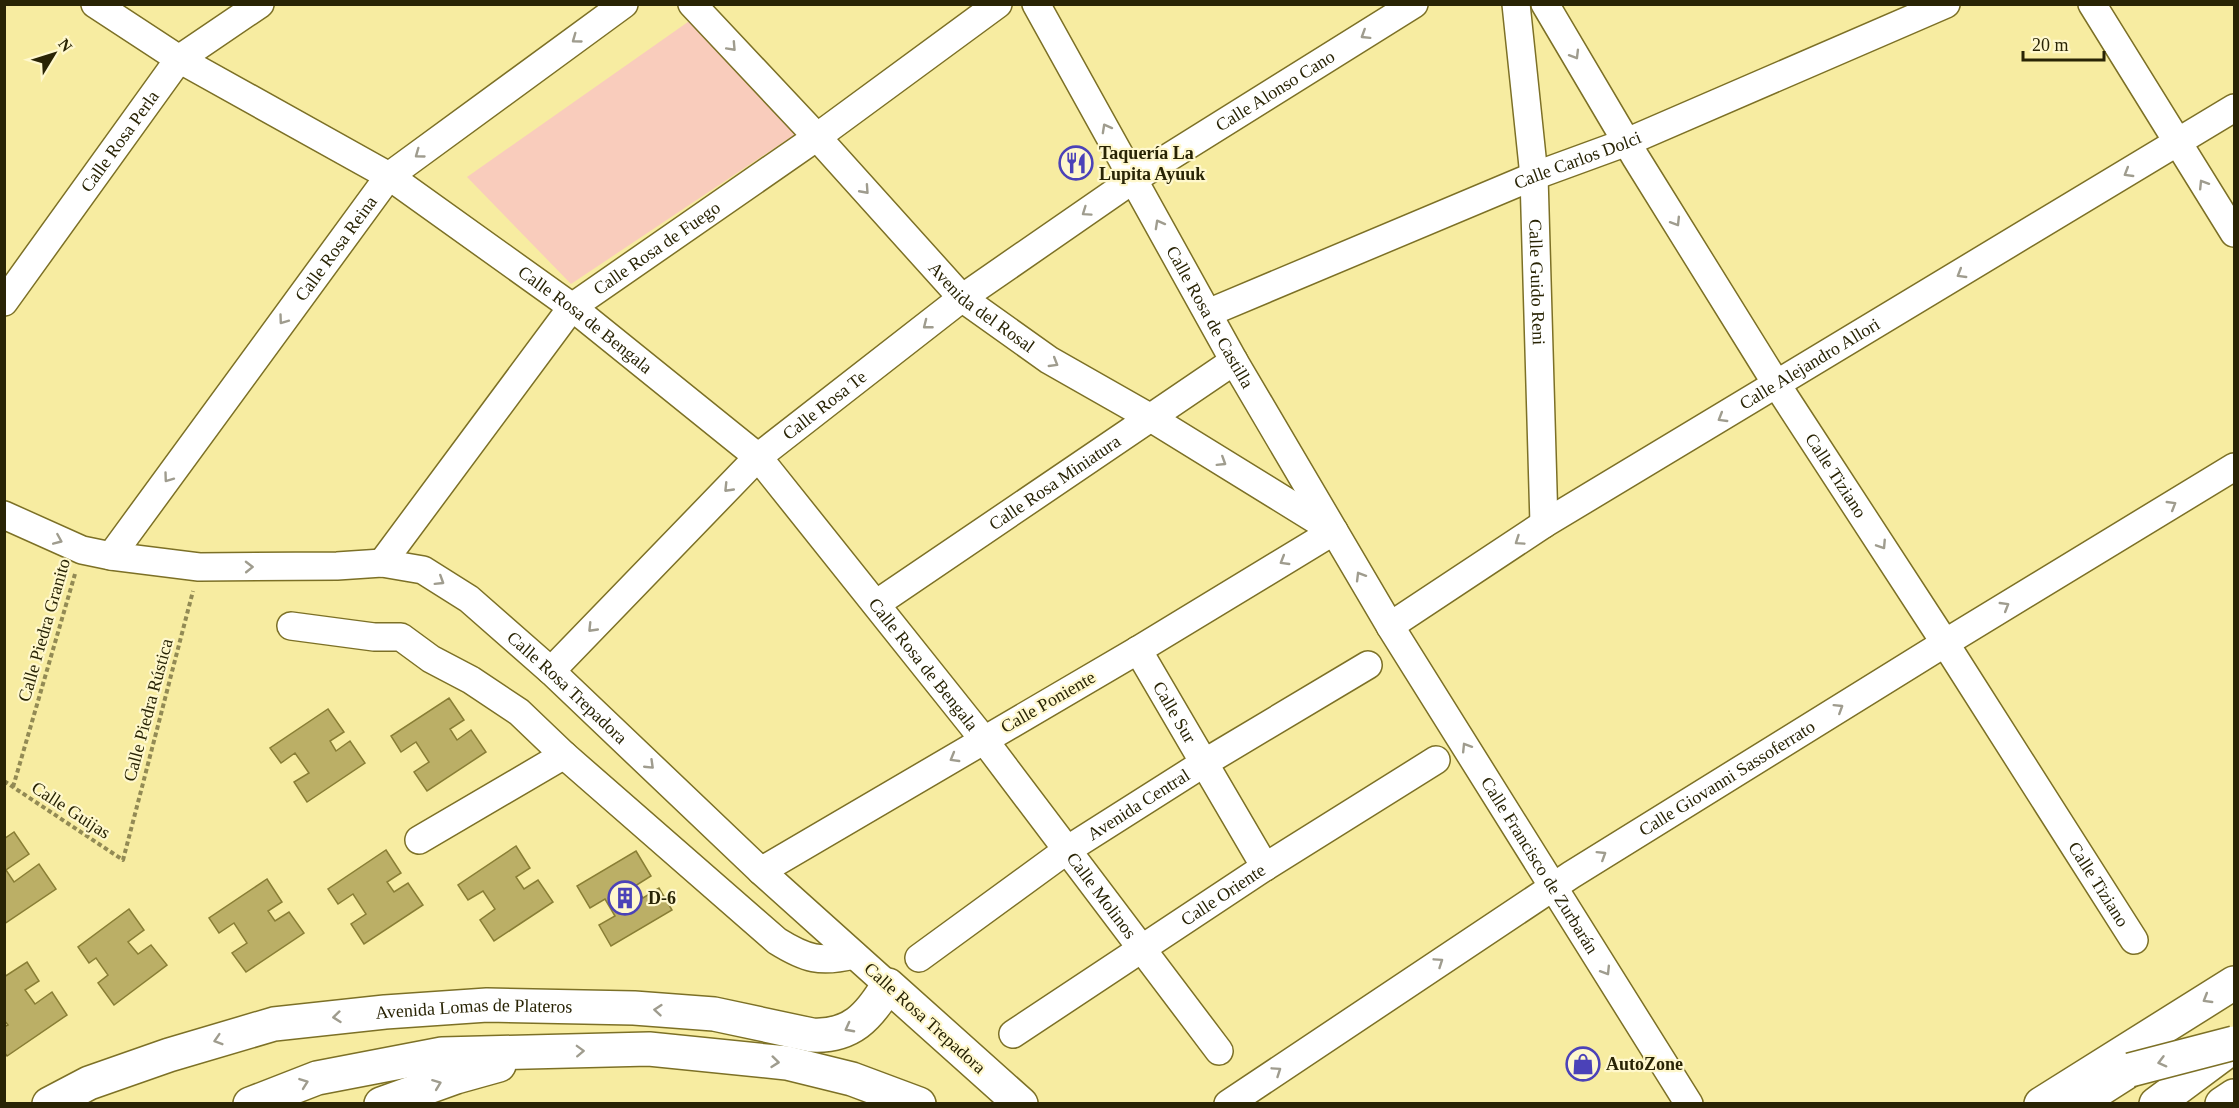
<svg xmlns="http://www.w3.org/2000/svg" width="2239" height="1108" viewBox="0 0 2239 1108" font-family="Georgia,serif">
<rect width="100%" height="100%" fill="#f7eca1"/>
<path fill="#f9ccbc" d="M 695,17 L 800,131 L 571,284 L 467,177 Z"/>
<path fill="#bbaf66" stroke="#897e35" stroke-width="1.5" d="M 449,698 L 464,720 L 450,729 L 457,740 L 471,730 L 486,752 L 427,791 L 414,772 L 429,762 L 416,742 L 401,752 L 391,736 Z
M 328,709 L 344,732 L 330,741 L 336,751 L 350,741 L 365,763 L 307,802 L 294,782 L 309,773 L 295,753 L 281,763 L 270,748 Z
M 14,832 L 29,854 L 6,870 L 14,882 L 39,864 L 56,889 L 4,924 L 4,839 Z
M 516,846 L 530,868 L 516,877 L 524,889 L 538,880 L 553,902 L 494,941 L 480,920 L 495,909 L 483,891 L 468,900 L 458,885 Z
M 386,850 L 401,873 L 387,882 L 394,892 L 408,883 L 423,905 L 364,944 L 351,924 L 366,914 L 353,894 L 338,904 L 328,889 Z
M 636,851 L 651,876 L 635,886 L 643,898 L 659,888 L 672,910 L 611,946 L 599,925 L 615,916 L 605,899 L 590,908 L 577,886 Z
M 267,879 L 282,902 L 268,911 L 275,921 L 289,912 L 304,933 L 246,972 L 232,953 L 247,943 L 234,923 L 219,933 L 209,918 Z
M 129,909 L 144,930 L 128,942 L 138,954 L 151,945 L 167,965 L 114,1005 L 98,983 L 108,975 L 96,958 L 89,963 L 78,947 Z
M 27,962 L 39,981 L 25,990 L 35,1004 L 52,992 L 67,1015 L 7,1056 L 4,1052 L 4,1027 L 8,1025 L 4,1020 L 4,977 Z"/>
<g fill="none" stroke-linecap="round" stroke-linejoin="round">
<g stroke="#7c7026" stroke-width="30">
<g id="minor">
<path id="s1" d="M 95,4 L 179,59 L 389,176 L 572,307 L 758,457 L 984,740 L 1219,1051"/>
<path id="s2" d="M 692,4 L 817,137 L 962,298 L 1049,360 L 1151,418 L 1334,531 L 1138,650 L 761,871"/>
<path id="s3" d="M 1036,4 L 1234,361 L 1390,626 L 1689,1104"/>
<path id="s4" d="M 1516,4 L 1534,176 L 1544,524"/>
<path id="s5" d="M 1545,4 L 1636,158 L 1777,385 L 1945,643 L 2134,940"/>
<path d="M 2092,4 L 2234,233"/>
<path id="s6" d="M 4,302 L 179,59 L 260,4"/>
<path id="s7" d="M 1208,313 L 1534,176 L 1627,142 L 1946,4"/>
<path id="s8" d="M 4,515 L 82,550 L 111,556 L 199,567 L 337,566 L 382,563 L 423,570 L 469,599 L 551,671 L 761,871 L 888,985"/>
<path id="s9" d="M 111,556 L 389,176 L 624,4"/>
<path id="s10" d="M 382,563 L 572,307 L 817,137 L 998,4"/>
<path id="s11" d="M 876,604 L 1234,361"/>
<path d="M 291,626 L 374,637 L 401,637 L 431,659 L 471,680 L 519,712 L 564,755 L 777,941 C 806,959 820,963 854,955"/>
<path id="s12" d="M 1390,626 L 1544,524 L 2234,108"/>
<path id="s13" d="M 1138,650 L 1265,867"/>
<path id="s14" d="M 551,671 L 758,457 L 962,298 L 1134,179 L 1414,4"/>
<path d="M 419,840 L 564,755"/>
<path id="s15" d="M 919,958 L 1067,850 L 1204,763 L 1368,665"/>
<path id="s16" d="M 1013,1034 L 1265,867 L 1436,760"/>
<path id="s17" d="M 1228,1104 L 1571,875 L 1945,643 L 2234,467"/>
</g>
</g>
<g stroke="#7c7026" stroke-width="36">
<g id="major">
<path id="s18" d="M 49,1104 L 89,1083 L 169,1055 L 274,1024 L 385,1012 L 487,1005 L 634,1008 L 714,1014 L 812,1035 C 851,1037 869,1017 888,985 L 1021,1104"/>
<path d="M 250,1104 L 317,1078 L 442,1054 L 649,1049 L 787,1063 L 852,1079 L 919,1104"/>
<path d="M 381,1104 L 456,1077 L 499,1065"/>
<path d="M 2041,1104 L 2234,983"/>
</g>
</g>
<g stroke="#7c7026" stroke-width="36">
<path id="highway" d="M 2077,1104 L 2130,1070
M 2156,1104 L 2234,1046
M 2222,1104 L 2234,1096"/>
</g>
<path stroke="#928a54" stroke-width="4" stroke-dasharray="4.5 3" stroke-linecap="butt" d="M 4,781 L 123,860 L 193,591
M 13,787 L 75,574"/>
<use href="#minor" stroke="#fff" stroke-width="27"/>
<use href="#major" stroke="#fff" stroke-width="33"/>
<use href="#highway" stroke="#fff" stroke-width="33"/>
<g stroke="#7c7026" stroke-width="36" stroke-linecap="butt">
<path id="highway-bridge" d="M 2130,1070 L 2234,1043"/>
</g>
<use href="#highway-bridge" stroke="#fff" stroke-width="33"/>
</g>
<defs><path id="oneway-chevron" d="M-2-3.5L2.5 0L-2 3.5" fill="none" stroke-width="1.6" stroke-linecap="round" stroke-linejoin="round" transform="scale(1.5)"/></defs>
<g stroke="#9f9c8e">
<use href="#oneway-chevron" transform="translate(1365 35) rotate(148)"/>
<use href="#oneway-chevron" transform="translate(576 39) rotate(144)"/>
<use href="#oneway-chevron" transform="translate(732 47) rotate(47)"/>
<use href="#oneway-chevron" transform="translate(1575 55) rotate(59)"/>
<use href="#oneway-chevron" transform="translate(1106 128) rotate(-119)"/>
<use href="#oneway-chevron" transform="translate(419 154) rotate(144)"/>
<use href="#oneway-chevron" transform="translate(2128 173) rotate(149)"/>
<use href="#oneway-chevron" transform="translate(2203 184) rotate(-122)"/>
<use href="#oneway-chevron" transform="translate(865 190) rotate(48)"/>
<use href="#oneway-chevron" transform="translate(1086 212) rotate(145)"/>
<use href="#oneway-chevron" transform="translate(1676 222) rotate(58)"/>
<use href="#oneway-chevron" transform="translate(1159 224) rotate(-119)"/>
<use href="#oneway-chevron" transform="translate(1961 274) rotate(149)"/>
<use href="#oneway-chevron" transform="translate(283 320) rotate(126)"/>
<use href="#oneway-chevron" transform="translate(927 325) rotate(142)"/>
<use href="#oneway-chevron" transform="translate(1054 363) rotate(31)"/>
<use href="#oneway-chevron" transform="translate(1722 418) rotate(149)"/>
<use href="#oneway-chevron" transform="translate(1222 462) rotate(32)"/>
<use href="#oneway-chevron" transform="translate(168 478) rotate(126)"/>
<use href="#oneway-chevron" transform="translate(728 488) rotate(134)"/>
<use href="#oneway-chevron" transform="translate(2172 505) rotate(-31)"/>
<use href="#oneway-chevron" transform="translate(58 540) rotate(23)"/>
<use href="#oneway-chevron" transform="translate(1519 541) rotate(146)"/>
<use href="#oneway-chevron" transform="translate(1882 545) rotate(57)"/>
<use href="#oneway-chevron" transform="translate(1284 561) rotate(149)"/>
<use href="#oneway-chevron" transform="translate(249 567) rotate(-1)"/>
<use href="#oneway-chevron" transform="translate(1360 576) rotate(-121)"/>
<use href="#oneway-chevron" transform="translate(440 581) rotate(32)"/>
<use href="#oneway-chevron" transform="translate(2005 606) rotate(-31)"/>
<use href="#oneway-chevron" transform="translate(592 628) rotate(134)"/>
<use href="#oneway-chevron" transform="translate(1839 708) rotate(-32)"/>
<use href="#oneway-chevron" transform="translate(1466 747) rotate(-122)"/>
<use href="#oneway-chevron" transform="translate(954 758) rotate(150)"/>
<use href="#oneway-chevron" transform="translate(650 765) rotate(44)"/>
<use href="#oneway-chevron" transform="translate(1602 855) rotate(-32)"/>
<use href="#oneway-chevron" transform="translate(1439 962) rotate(-34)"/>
<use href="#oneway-chevron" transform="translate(1606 971) rotate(58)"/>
<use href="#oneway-chevron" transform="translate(2207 999) rotate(149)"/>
<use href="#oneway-chevron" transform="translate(658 1010) rotate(-175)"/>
<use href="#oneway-chevron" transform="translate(337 1017) rotate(174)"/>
<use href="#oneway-chevron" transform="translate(849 1028) rotate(152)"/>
<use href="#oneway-chevron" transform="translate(218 1040) rotate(163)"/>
<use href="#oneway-chevron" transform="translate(580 1051) rotate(-2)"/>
<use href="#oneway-chevron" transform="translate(775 1062) rotate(6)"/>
<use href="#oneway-chevron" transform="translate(2162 1062) rotate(165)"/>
<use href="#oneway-chevron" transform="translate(1277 1071) rotate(-34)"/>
<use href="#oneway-chevron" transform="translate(304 1083) rotate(-20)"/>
<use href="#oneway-chevron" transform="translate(437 1084) rotate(-21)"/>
</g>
<defs>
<g id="restaurant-ring" transform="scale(1.725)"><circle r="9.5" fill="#fff8cd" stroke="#4b42b8" stroke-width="1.5"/><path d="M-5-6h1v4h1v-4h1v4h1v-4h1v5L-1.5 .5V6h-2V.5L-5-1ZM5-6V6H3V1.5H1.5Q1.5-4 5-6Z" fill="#4b42b8"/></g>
<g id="building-ring" transform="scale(1.725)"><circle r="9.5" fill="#fff8cd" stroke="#4b42b8" stroke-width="1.5"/><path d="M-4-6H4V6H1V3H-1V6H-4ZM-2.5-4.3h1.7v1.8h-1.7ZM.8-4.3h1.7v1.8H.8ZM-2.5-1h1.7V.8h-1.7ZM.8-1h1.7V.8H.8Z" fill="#4b42b8"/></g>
<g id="shop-ring" transform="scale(1.725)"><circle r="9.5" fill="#fff8cd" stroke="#4b42b8" stroke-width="1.5"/><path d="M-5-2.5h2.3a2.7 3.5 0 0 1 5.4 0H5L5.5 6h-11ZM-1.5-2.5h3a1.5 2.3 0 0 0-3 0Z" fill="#4b42b8"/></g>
</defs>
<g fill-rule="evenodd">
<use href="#restaurant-ring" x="1076" y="163"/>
<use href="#building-ring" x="625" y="898"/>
<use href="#shop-ring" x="1583" y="1064"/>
</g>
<g text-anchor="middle" stroke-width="4.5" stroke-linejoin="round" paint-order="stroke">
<g font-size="18" fill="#292405" stroke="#fff8cd">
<text dy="6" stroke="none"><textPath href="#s14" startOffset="932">Calle Alonso Cano</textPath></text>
<text dy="6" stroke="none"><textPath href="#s6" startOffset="198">Calle Rosa Perla</textPath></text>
<text dy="6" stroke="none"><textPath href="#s7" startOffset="400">Calle Carlos Dolci</textPath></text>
<text dy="6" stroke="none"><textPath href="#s9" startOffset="381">Calle Rosa Reina</textPath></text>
<text dy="6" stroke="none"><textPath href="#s10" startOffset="422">Calle Rosa de Fuego</textPath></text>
<text dy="6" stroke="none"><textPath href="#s4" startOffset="279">Calle Guido Reni</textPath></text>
<text dy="6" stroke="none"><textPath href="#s2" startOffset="420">Avenida del Rosal</textPath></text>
<text dy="6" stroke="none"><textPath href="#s3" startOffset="358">Calle Rosa de Castilla</textPath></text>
<text dy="6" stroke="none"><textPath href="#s1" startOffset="584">Calle Rosa de Bengala</textPath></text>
<text dy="6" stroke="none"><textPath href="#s12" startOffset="495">Calle Alejandro Allori</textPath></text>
<text dy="6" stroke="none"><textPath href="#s14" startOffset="382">Calle Rosa Te</textPath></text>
<text dy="6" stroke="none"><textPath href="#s5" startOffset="554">Calle Tiziano</textPath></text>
<text dy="6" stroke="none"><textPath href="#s11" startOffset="216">Calle Rosa Miniatura</textPath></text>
<text transform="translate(44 630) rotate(-74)" y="6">Calle Piedra Granito</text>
<text dy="6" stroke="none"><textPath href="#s1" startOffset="1070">Calle Rosa de Bengala</textPath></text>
<text dy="6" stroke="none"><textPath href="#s8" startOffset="615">Calle Rosa Trepadora</textPath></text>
<text transform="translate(1048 702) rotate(-30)" y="6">Calle Poniente</text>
<text transform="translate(148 710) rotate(-75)" y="6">Calle Piedra Rústica</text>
<text dy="6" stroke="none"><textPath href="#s13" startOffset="72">Calle Sur</textPath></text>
<text dy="6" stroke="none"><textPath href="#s17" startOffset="596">Calle Giovanni Sassoferrato</textPath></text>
<text dy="6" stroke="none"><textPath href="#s15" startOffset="268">Avenida Central</textPath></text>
<text transform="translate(71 810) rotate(33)" y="6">Calle Guijas</text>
<text dy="6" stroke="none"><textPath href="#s3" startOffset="998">Calle Francisco de Zurbarán</textPath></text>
<text dy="6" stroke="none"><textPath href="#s5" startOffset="1040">Calle Tiziano</textPath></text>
<text dy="6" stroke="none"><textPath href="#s1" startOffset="1362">Calle Molinos</textPath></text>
<text dy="6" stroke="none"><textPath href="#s16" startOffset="252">Calle Oriente</textPath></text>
<text dy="6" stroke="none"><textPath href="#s18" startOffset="440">Avenida Lomas de Plateros</textPath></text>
<text transform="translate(925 1018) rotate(42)" y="6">Calle Rosa Trepadora</text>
</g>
<g font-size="18" font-weight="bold" fill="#292405" stroke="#fff8cd" text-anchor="start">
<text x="1099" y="159">Taquería La<tspan x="1099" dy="21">Lupita Ayuuk</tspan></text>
<text x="648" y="904">D-6</text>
<text x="1606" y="1070">AutoZone</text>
</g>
</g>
<rect width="2239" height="1108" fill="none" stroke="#292405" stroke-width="12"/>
<g transform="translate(54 54) rotate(52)" stroke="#fff8cd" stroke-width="4.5" paint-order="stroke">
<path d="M0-4.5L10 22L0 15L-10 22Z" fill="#292405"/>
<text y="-9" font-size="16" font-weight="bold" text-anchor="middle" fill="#292405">N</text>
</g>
<path d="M2023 51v9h81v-9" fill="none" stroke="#292405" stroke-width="3"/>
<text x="2032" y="51" font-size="18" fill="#292405" stroke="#fff8cd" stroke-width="4.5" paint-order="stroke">20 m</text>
</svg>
